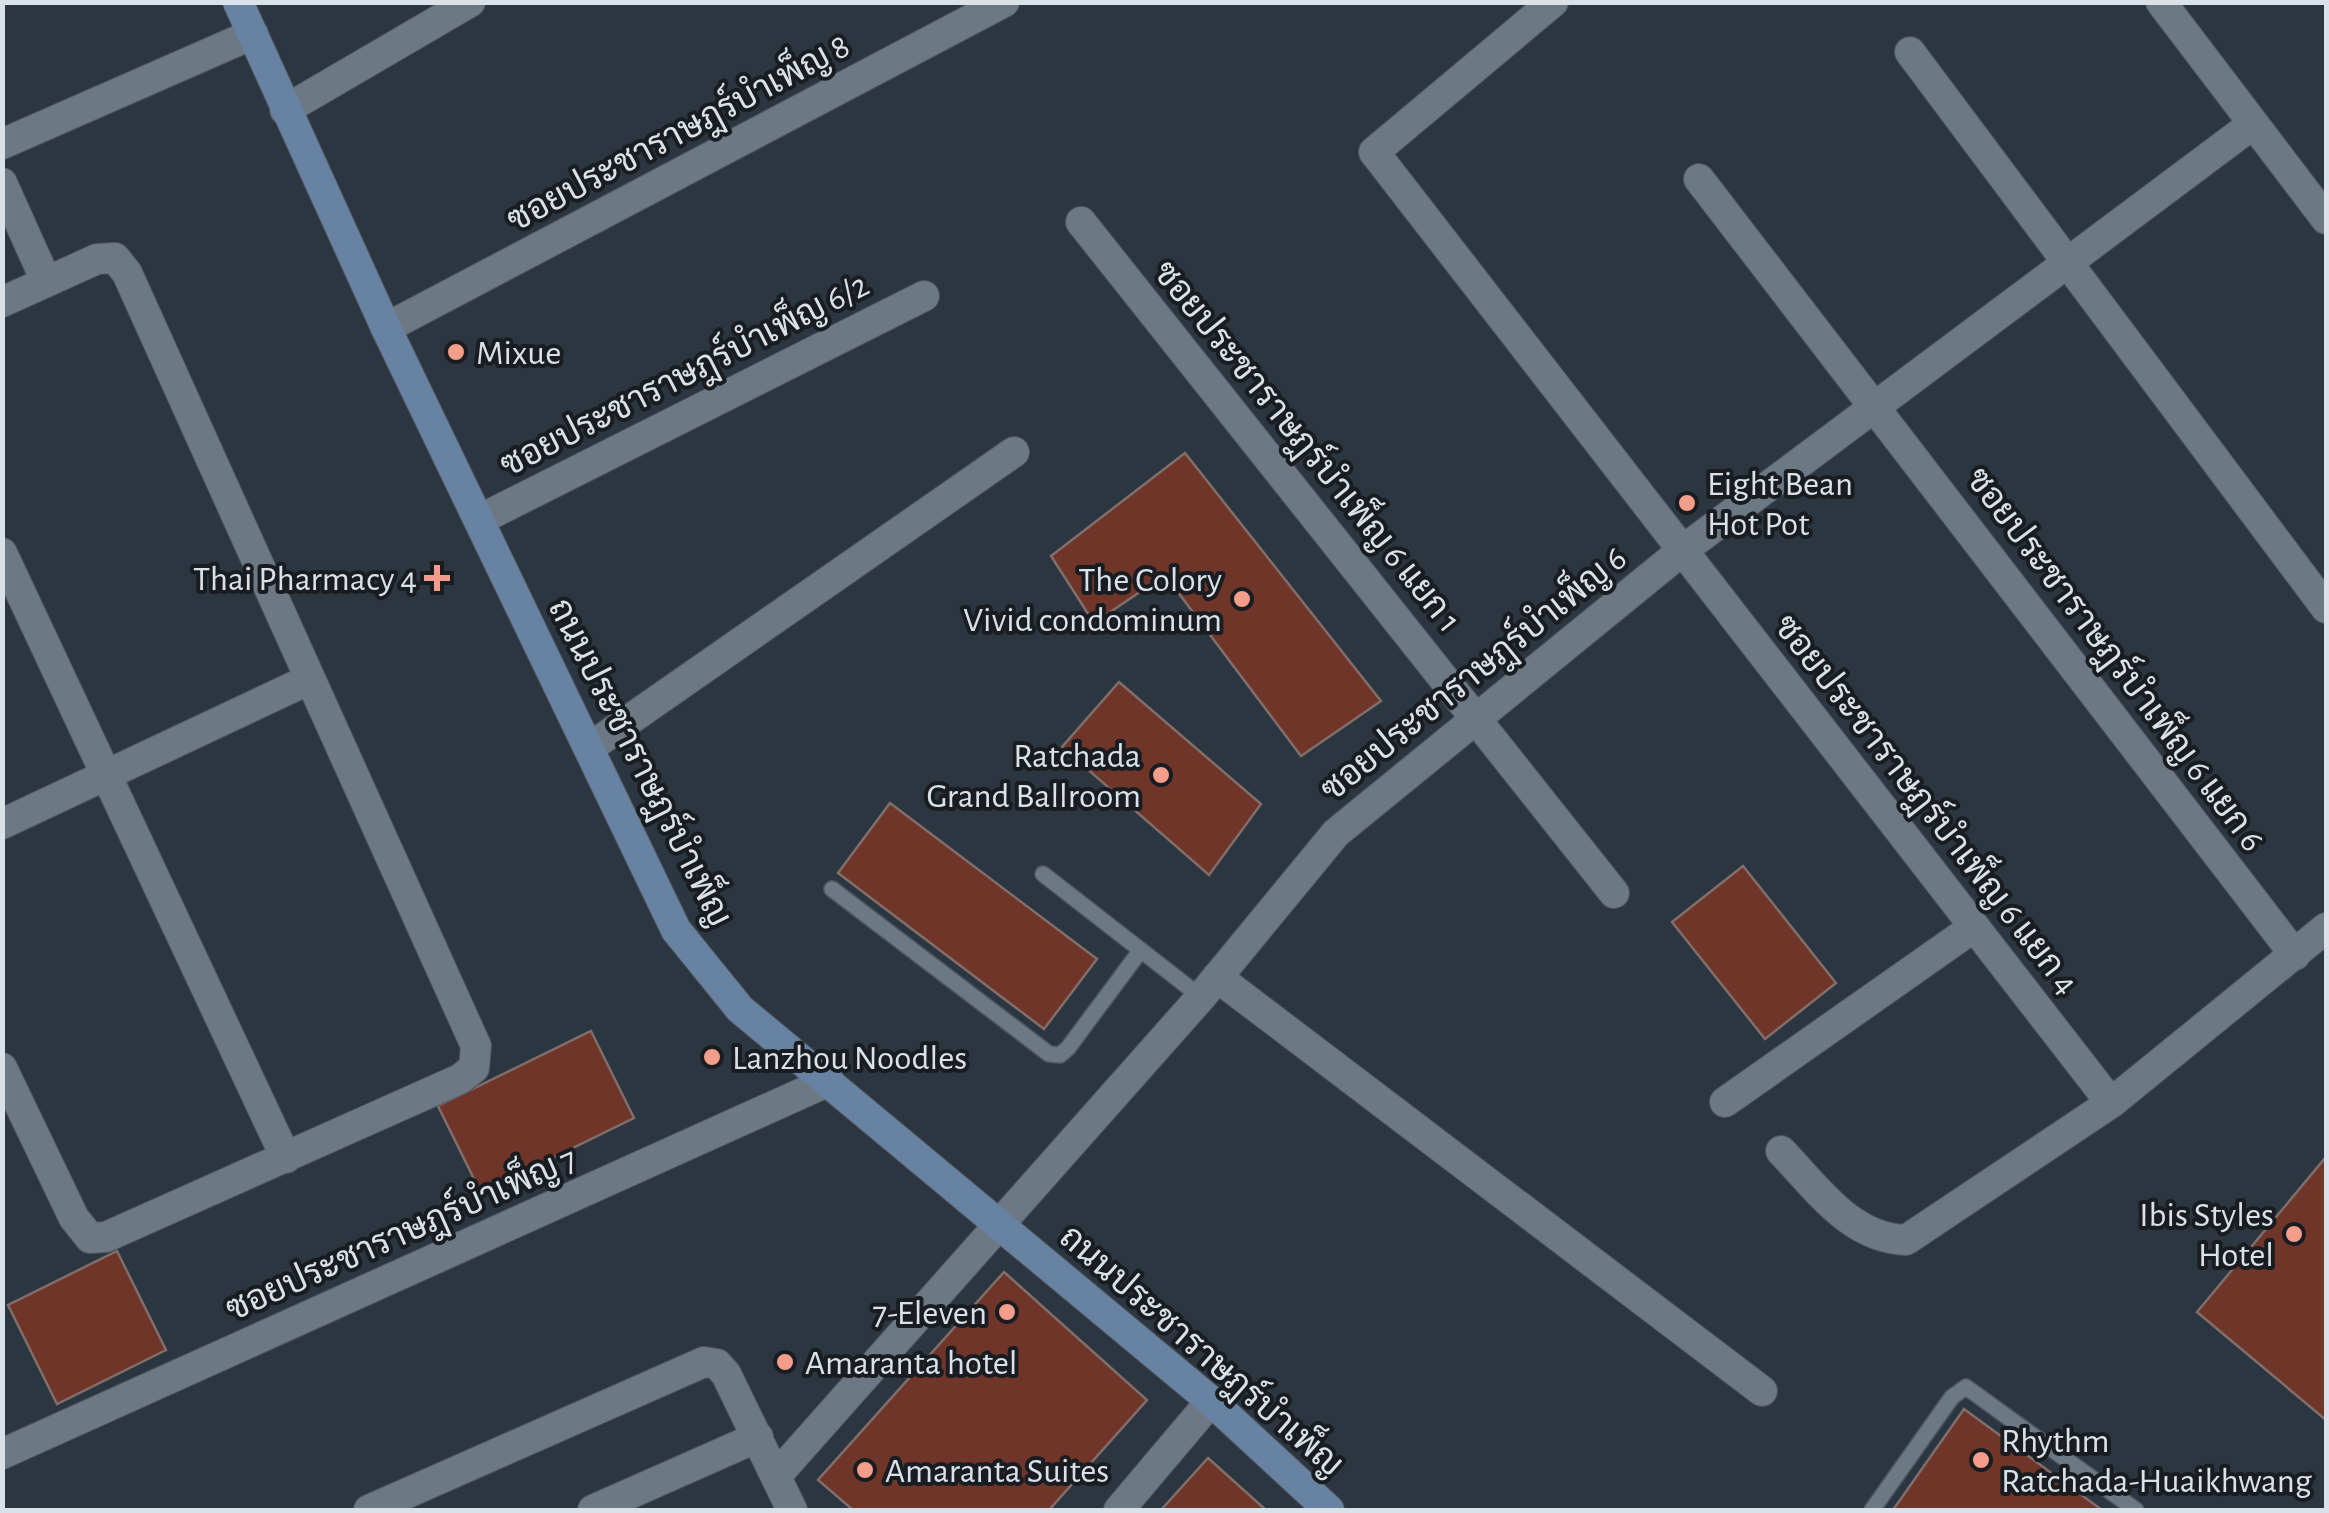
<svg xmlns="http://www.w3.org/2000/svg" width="2329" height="1513" viewBox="0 0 2329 1513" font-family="'Alegreya Sans',Sarabun,sans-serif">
<rect width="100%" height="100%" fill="#2c3641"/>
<path fill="#703529" stroke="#806e6a" stroke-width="2.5" d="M 1185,453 L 1381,701 L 1301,756 L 1165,575 L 1094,623 L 1051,556 Z
M 1119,682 L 1261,804 L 1209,875 L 1062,747 Z
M 890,803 L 1097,959 L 1044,1029 L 838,873 Z
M 1743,866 L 1836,983 L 1765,1039 L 1672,922 Z
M 591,1031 L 634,1118 L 481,1193 L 438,1106 Z
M 2326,1157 L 2326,1420 L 2197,1312 Z
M 117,1251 L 166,1350 L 57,1404 L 8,1305 Z
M 1004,1272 L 1147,1400 L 1049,1510 L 853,1510 L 818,1480 Z
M 1964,1409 L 2102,1510 L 1893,1510 Z
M 1208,1458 L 1266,1510 L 1161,1510 Z"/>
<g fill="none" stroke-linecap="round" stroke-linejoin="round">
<g stroke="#4c545e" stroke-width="18">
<path id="lane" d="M 1043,874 L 1201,997
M 832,889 L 1049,1054 L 1060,1055 L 1068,1048 L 1141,950
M 1872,1510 L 1952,1397 L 1966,1387 L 2136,1510"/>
</g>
<g stroke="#4c545e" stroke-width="32">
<path id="street" d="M 1553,2 L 1374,152 L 2111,1103
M 2161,2 L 2326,219
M 1910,52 L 2326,608
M 285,110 L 470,2
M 2,144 L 253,34
M 1699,179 L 2295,955
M 2,183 L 46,281
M 1081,222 L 1614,893
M 2,302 L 97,259 L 115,258 L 127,273 L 476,1046 L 474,1068 L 460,1079 L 106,1237 L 90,1238 L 74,1218 L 2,1068
M 386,328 L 1004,2
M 479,520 L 924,296
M 2,553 L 286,1158
M 589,748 L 1014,452
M 2,824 L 308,680
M 1217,977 L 1762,1391
M 1725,1102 L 1974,927
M 1781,1151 C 1818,1189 1850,1238 1906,1240 L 2111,1103 L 2326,928
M 2,1454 L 829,1081
M 777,1475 L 1201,997 L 1336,833 L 1683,550 L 2253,124
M 369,1510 L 704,1362 L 717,1364 L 726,1374 L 792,1510
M 593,1510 L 758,1437
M 1119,1510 L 1211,1401"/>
</g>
<g stroke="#4c545e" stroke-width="32">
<path id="secondary" d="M 238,2 L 386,328 L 676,930 L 740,1009 L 1211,1401 L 1329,1510"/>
</g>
<use href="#lane" stroke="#6d7885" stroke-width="15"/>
<use href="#street" stroke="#6d7885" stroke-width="30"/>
<use href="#secondary" stroke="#6883a2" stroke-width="30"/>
</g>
<g fill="#f49d8b" stroke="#191d22" stroke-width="4">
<circle cx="456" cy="352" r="10"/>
<circle cx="1687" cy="503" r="10"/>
<path d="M432 563h10v10h10v10h-10v10h-10v-10h-10v-10h10z"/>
<circle cx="1242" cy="599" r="10"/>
<circle cx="1161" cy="775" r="10"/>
<circle cx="712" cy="1057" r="10"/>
<circle cx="2294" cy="1234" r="10"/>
<circle cx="1007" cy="1312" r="10"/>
<circle cx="785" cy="1362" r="10"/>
<circle cx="1981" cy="1460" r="10"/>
<circle cx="865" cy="1470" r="10"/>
</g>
<g text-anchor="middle" stroke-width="8" stroke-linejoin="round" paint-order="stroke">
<g font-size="35" fill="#dae1e8" stroke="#191d22">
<text transform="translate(678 132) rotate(-28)" y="12">ซอยประชาราษฎร์บำเพ็ญ 8</text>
<text transform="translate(684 374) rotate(-27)" y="12">ซอยประชาราษฎร์บำเพ็ญ 6/2</text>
<text transform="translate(1308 446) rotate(51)" y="12">ซอยประชาราษฎร์บำเพ็ญ 6 แยก 1</text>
<text transform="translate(2116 659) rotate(53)" y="12">ซอยประชาราษฎร์บำเพ็ญ 6 แยก 6</text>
<text transform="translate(1473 673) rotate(-39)" y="12">ซอยประชาราษฎร์บำเพ็ญ 6</text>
<text transform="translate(641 762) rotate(63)" y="12">ถนนประชาราษฎร์บำเพ็ญ</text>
<text transform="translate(1927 804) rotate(52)" y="12">ซอยประชาราษฎร์บำเพ็ญ 6 แยก 4</text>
<text transform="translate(401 1233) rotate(-24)" y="12">ซอยประชาราษฎร์บำเพ็ญ 7</text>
<text transform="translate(1202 1350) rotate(41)" y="12">ถนนประชาราษฎร์บำเพ็ญ</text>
</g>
<g font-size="35" fill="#dae1e8" stroke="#191d22" text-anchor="start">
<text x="476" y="364">Mixue</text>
<text x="1707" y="495">Eight Bean<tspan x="1707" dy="40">Hot Pot</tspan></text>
<text x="417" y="590" text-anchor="end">Thai Pharmacy 4</text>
<text x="1222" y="591" text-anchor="end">The Colory<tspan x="1222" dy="40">Vivid condominum</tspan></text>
<text x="1141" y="767" text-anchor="end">Ratchada<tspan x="1141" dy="40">Grand Ballroom</tspan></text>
<text x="732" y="1069">Lanzhou Noodles</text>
<text x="2274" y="1226" text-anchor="end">Ibis Styles<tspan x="2274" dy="40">Hotel</tspan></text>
<text x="987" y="1324" text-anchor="end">7-Eleven</text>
<text x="805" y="1374">Amaranta hotel</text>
<text x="2001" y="1452">Rhythm<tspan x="2001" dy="40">Ratchada-Huaikhwang</tspan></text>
<text x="885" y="1482">Amaranta Suites</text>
</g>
</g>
<rect width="2329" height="1513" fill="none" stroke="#dae1e8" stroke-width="10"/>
</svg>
